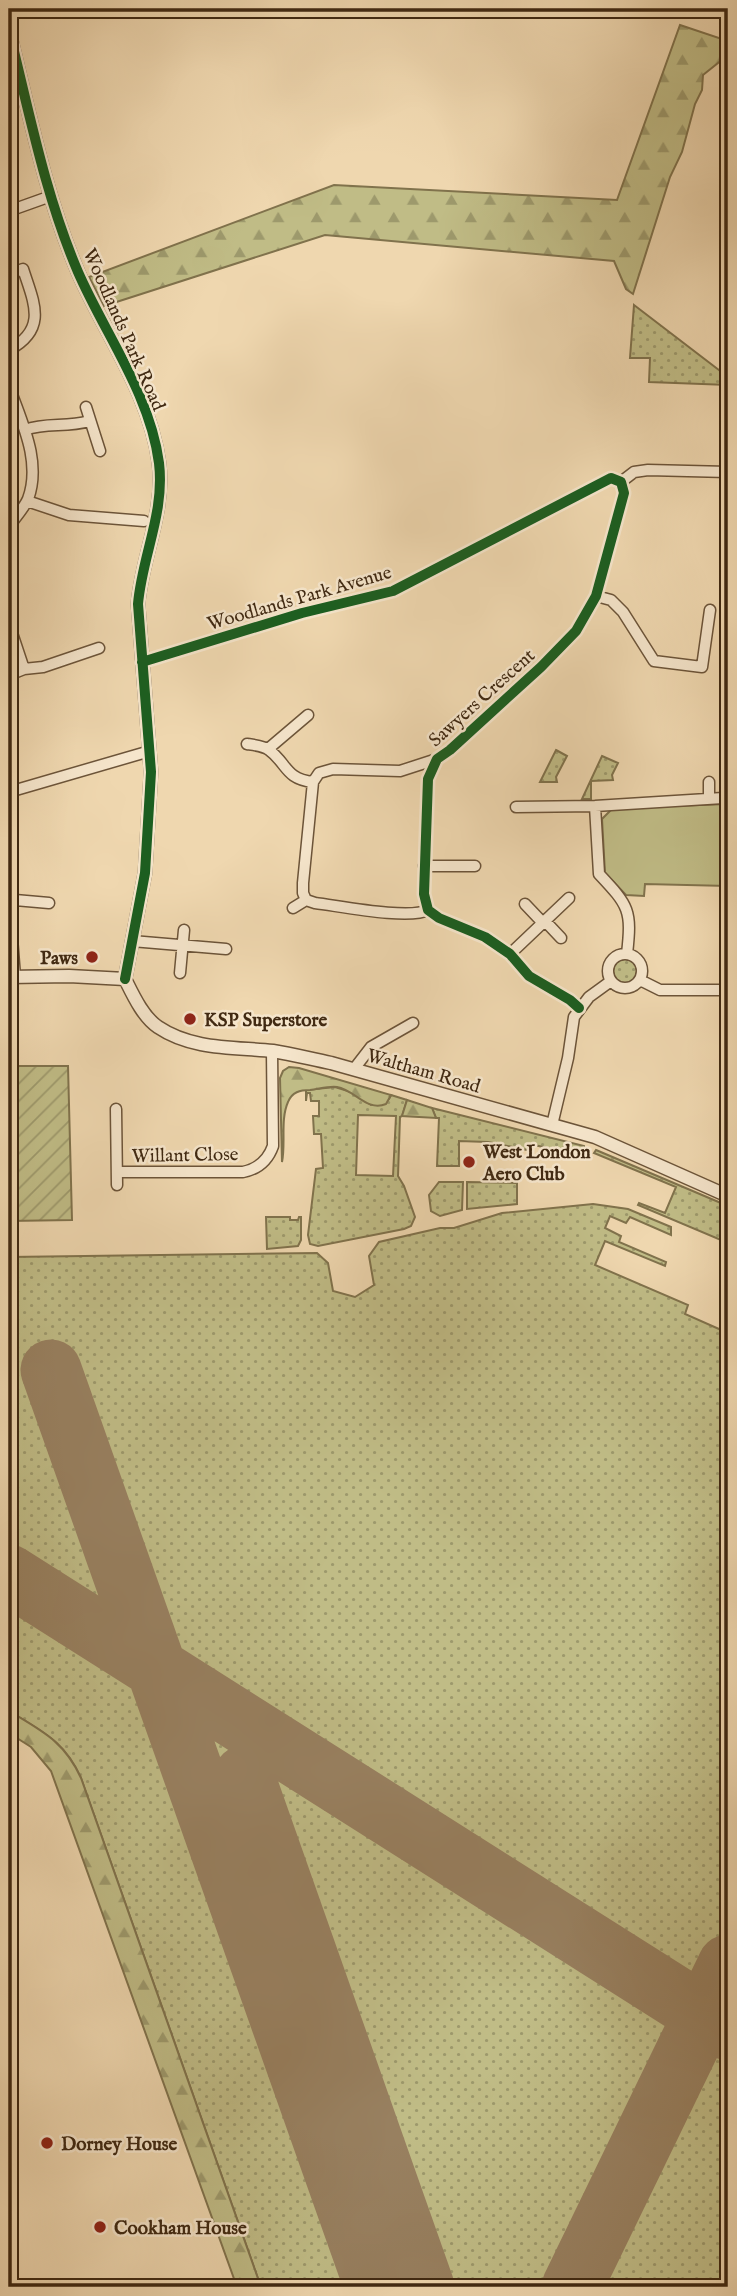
<svg xmlns="http://www.w3.org/2000/svg" width="737" height="2296" viewBox="0 0 737 2296" font-family="'IM FELL English',serif">
<defs>
<pattern id="grass-dots" width="8" height="8" patternUnits="userSpaceOnUse" patternTransform="scale(1.75)"><rect width="8" height="8" fill="#c0bc86"/><path d="M2 2h.1M6 6h.1" fill="none" stroke="#9d996c" stroke-width="1.8" stroke-linecap="round"/></pattern>
<pattern id="forest-firs" width="22" height="20" patternUnits="userSpaceOnUse" patternTransform="scale(1.75)"><rect width="22" height="20" fill="#c0bc86"/><path d="M5 1l3.5 6h-7zM16 11l3.5 6h-7z" fill="#9d996c"/></pattern>
<pattern id="garden-furrows" width="10" height="10" patternUnits="userSpaceOnUse" patternTransform="scale(1.75)"><rect width="10" height="10" fill="#c0bc86"/><path d="M-1 1l2-2M0 10L10 0M9 11l2-2" fill="none" stroke="#9d996c"/></pattern>
</defs>
<rect width="100%" height="100%" fill="#efd7af"/>
<filter id="stains"><feTurbulence type="fractalNoise" baseFrequency=".00286" numOctaves="4"/><feColorMatrix values="0 0 0 0 .2 0 0 0 0 .09 0 0 0 0 .02 0 0 0 .5 -.17"/></filter>
<radialGradient id="worn" r=".72"><stop offset=".6" stop-color="#630" stop-opacity="0"/><stop offset="1" stop-color="#630" stop-opacity=".3"/></radialGradient>
<path fill="url(#grass-dots)" stroke="#80724c" stroke-width="2" fill-rule="evenodd" d="M 634,305 L 728,377 L 728,385 L 649,382 L 650,358 L 630,358 Z
M 556,750 L 567,756 L 556,777 L 557,782 L 540,782 Z
M 602,756 L 618,763 L 612,775 L 613,780 L 591,781 L 591,799 L 582,799 Z
M612 971a13 13 0 1 1 26 0a13 13 0 1 1-26 0Z
M 335,1087 L 351,1092 L 371,1105 L 389,1099 L 391,1095 L 407,1100 L 402,1116 L 400,1117 L 398,1176 L 404,1186 L 415,1217 L 411,1226 L 404,1229 L 318,1246 L 310,1244 L 308,1235 L 316,1169 L 323,1168 L 321,1134 L 314,1134 L 313,1116 L 319,1116 L 319,1101 L 311,1101 L 310,1093 L 307,1093 L 306,1101 L 306,1090 ZM 358,1115 L 396,1116 L 393,1176 L 356,1175 Z
M 432,1108 L 584,1146 L 584,1151 L 564,1146 L 562,1151 L 534,1145 L 532,1151 L 488,1142 L 459,1141 L 459,1166 L 437,1166 L 439,1118 L 436,1118 Z
M 596,1150 L 728,1206 L 728,1243 L 638,1205 L 639,1203 L 665,1213 L 676,1187 L 594,1153 Z
M 439,1182 L 463,1182 L 462,1210 L 440,1216 L 431,1211 L 429,1195 Z
M 467,1182 L 517,1183 L 517,1204 L 467,1209 Z
M 593,1204 L 628,1209 L 671,1227 L 671,1235 L 630,1217 L 626,1223 L 610,1216 L 605,1228 L 621,1236 L 619,1242 L 666,1262 L 665,1266 L 605,1241 L 595,1265 L 688,1305 L 685,1314 L 728,1333 L 728,2287 L 261,2287 L 81,1778 C 64,1740 42,1732 9,1711 L 9,1257 L 317,1253 L 328,1263 L 333,1291 L 355,1297 L 374,1285 L 369,1256 L 379,1242 L 440,1228 L 454,1228 L 502,1213 Z
M 266,1217 L 290,1217 L 290,1220 L 298,1220 L 299,1217 L 301,1217 L 301,1240 L 298,1246 L 267,1249 Z"/>
<path fill="url(#forest-firs)" stroke="#80724c" stroke-width="2" d="M 680,25 L 725,40 L 728,47 L 728,55 L 703,75 L 702,90 L 695,104 L 682,152 L 670,177 L 633,294 L 626,289 L 614,261 L 325,235 L 104,306 L 89,277 L 334,185 L 617,200 Z
M 289,1067 L 299,1068 L 391,1095 L 386,1104 C 367,1112 355,1090 337,1087 C 328,1086 319,1089 310,1090 C 300,1090 292,1092 288,1102 C 280,1120 286,1143 282,1162 L 280,1078 L 283,1071 Z
M 407,1100 L 432,1108 L 436,1118 L 402,1116 Z
M 9,1711 C 42,1731 64,1741 81,1778 L 261,2287 L 237,2287 L 51,1771 L 31,1747 L 9,1733 Z"/>
<path fill="#c0bc86" stroke="#80724c" stroke-width="2" d="M 728,804 L 728,886 L 645,884 L 644,896 L 626,895 L 605,873 L 602,819 L 613,808 Z"/>
<path fill="url(#garden-furrows)" stroke="#80724c" stroke-width="2" d="M 9,1066 L 68,1066 L 72,1220 L 9,1221 Z"/>
<g fill="none" stroke-linecap="round" stroke-linejoin="round">
<path stroke="#988060" stroke-width="61" d="M 51,1370 L 375,2287
M 9,1575 L 728,2030
M 244,1776 L 424,2287
M 572,2287 L 728,1965"/>
<g stroke="#6c5439" stroke-width="13">
<path id="minor" d="M 9,211 L 51,196
M 9,274 L 23,269 C 34,303 48,329 9,350
M 9,386 C 21,421 42,461 28,499 C 24,508 15,518 9,526
M 86,407 L 100,451
M 25,430 C 47,422 66,428 89,421
M 621,482 L 634,472 L 648,470 L 728,472
M 27,501 L 69,515 L 144,521
M 596,596 L 611,600 L 623,612 L 654,661 L 702,667 L 710,610
M 9,624 L 24,669
M 142,662 L 302,613 L 393,591 L 611,478 L 621,482 L 624,493 L 596,596 L 576,631 L 541,667 L 450,750 L 437,759 L 428,779 L 424,894 L 428,910 L 439,918 L 485,937 L 510,954 L 529,976 L 570,1000 L 579,1008
M 9,675 L 24,669 L 43,667 L 99,648
M 247,744 C 254,745 264,746 269,750 C 287,763 285,779 313,782
M 268,749 L 308,715
M 9,792 L 150,751
M 709,799 L 709,782
M 595,806 L 599,874 C 629,906 632,910 627,954
M 516,807 L 595,806 L 723,798
M 424,866 L 475,866
M 525,904 L 543,923
M 293,908 L 306,900
M 428,910 C 409,920 340,906 315,903 L 306,900 L 303,893 L 303,883 L 313,782 L 319,773 L 333,769 L 400,771 L 437,759
M 545,921 L 561,938
M 132,941 L 226,949
M 510,954 L 569,898
M608 971a17 17 0 1 1 34 0a17 17 0 1 1-34 0Z
M 180,973 L 184,930
M 15,977 L 10,912 L 15,900 L 49,903
M 640,980 L 660,990 L 728,990
M 354,1069 L 371,1047 L 413,1023
M 116,1109 L 117,1185
M 552,1125 L 568,1058 L 574,1017 L 589,997 L 611,981
M 117,1172 L 243,1172 C 258,1169 268,1160 273,1146 L 272,1051"/>
</g>
<g stroke="#6c5439" stroke-width="15">
<path id="tertiary" d="M 9,31 C 29,111 45,195 78,272 C 105,334 150,394 159,463 C 165,513 142,556 138,604 L 151,772 L 145,873 L 125,979
M 9,977 L 69,976 L 125,979
M 125,979 C 133,995 143,1017 158,1027 C 192,1050 234,1047 273,1051 C 292,1054 311,1059 331,1063 L 595,1137 L 728,1196"/>
</g>
<use href="#minor" stroke="#f5e5cb" stroke-width="10"/>
<use href="#tertiary" stroke="#f5e5cb" stroke-width="12"/>
<g stroke="#f5e5cb" stroke-width="15">
<path id="cycleway" d="M 9,31 C 29,111 45,195 78,272 C 105,334 150,394 159,463 C 165,513 142,556 138,604 L 151,772 L 145,873 L 125,979
M 142,662 L 302,613 L 393,591 L 611,478 L 621,482 L 624,493 L 596,596 L 576,631 L 541,667 L 450,750 L 437,759 L 428,779 L 424,894 L 428,910 L 439,918 L 485,937 L 510,954 L 529,976 L 570,1000 L 579,1008"/>
</g>
<use href="#cycleway" stroke="#1b5e20" stroke-width="10"/>
</g>
<g fill="#8f2418" stroke="#f5e5cb" stroke-width="2.5">
<circle cx="92" cy="957" r="7"/>
<circle cx="190" cy="1019" r="7"/>
<circle cx="469" cy="1162" r="7"/>
<circle cx="47" cy="2143" r="7"/>
<circle cx="100" cy="2227" r="7"/>
</g>
<g text-anchor="middle" stroke-width="5" stroke-linejoin="round" paint-order="stroke">
<g font-size="19" fill="#402912" stroke="#f5e5cb">
<text transform="translate(125 329) rotate(66)" y="7">Woodlands Park Road</text>
<text transform="translate(299 597) rotate(-16)" y="7">Woodlands Park Avenue</text>
<text transform="translate(481 697) rotate(-42)" y="7">Sawyers Crescent</text>
<text transform="translate(424 1070) rotate(16)" y="7">Waltham Road</text>
<text transform="translate(185 1154) rotate(-1)" y="7">Willant Close</text>
</g>
<g font-size="19" font-weight="bold" fill="#402912" stroke="#f5e5cb" text-anchor="start">
<text x="78" y="964" text-anchor="end">Paws</text>
<text x="204" y="1026">KSP Superstore</text>
<text x="483" y="1158">West London<tspan x="483" dy="22">Aero Club</tspan></text>
<text x="61" y="2150">Dorney House</text>
<text x="114" y="2234">Cookham House</text>
</g>
</g>
<rect width="737" height="2296" fill="none" stroke="#efd7af" stroke-width="35"/>
<rect x="10" y="10" width="716" height="2275" fill="none" stroke="#402912" stroke-width="3.5"/>
<rect x="18" y="18" width="702" height="2261" fill="none" stroke="#402912" stroke-width="2"/>
<rect width="100%" height="100%" filter="url(#stains)"/>
<rect width="100%" height="100%" fill="url(#worn)"/>
</svg>
